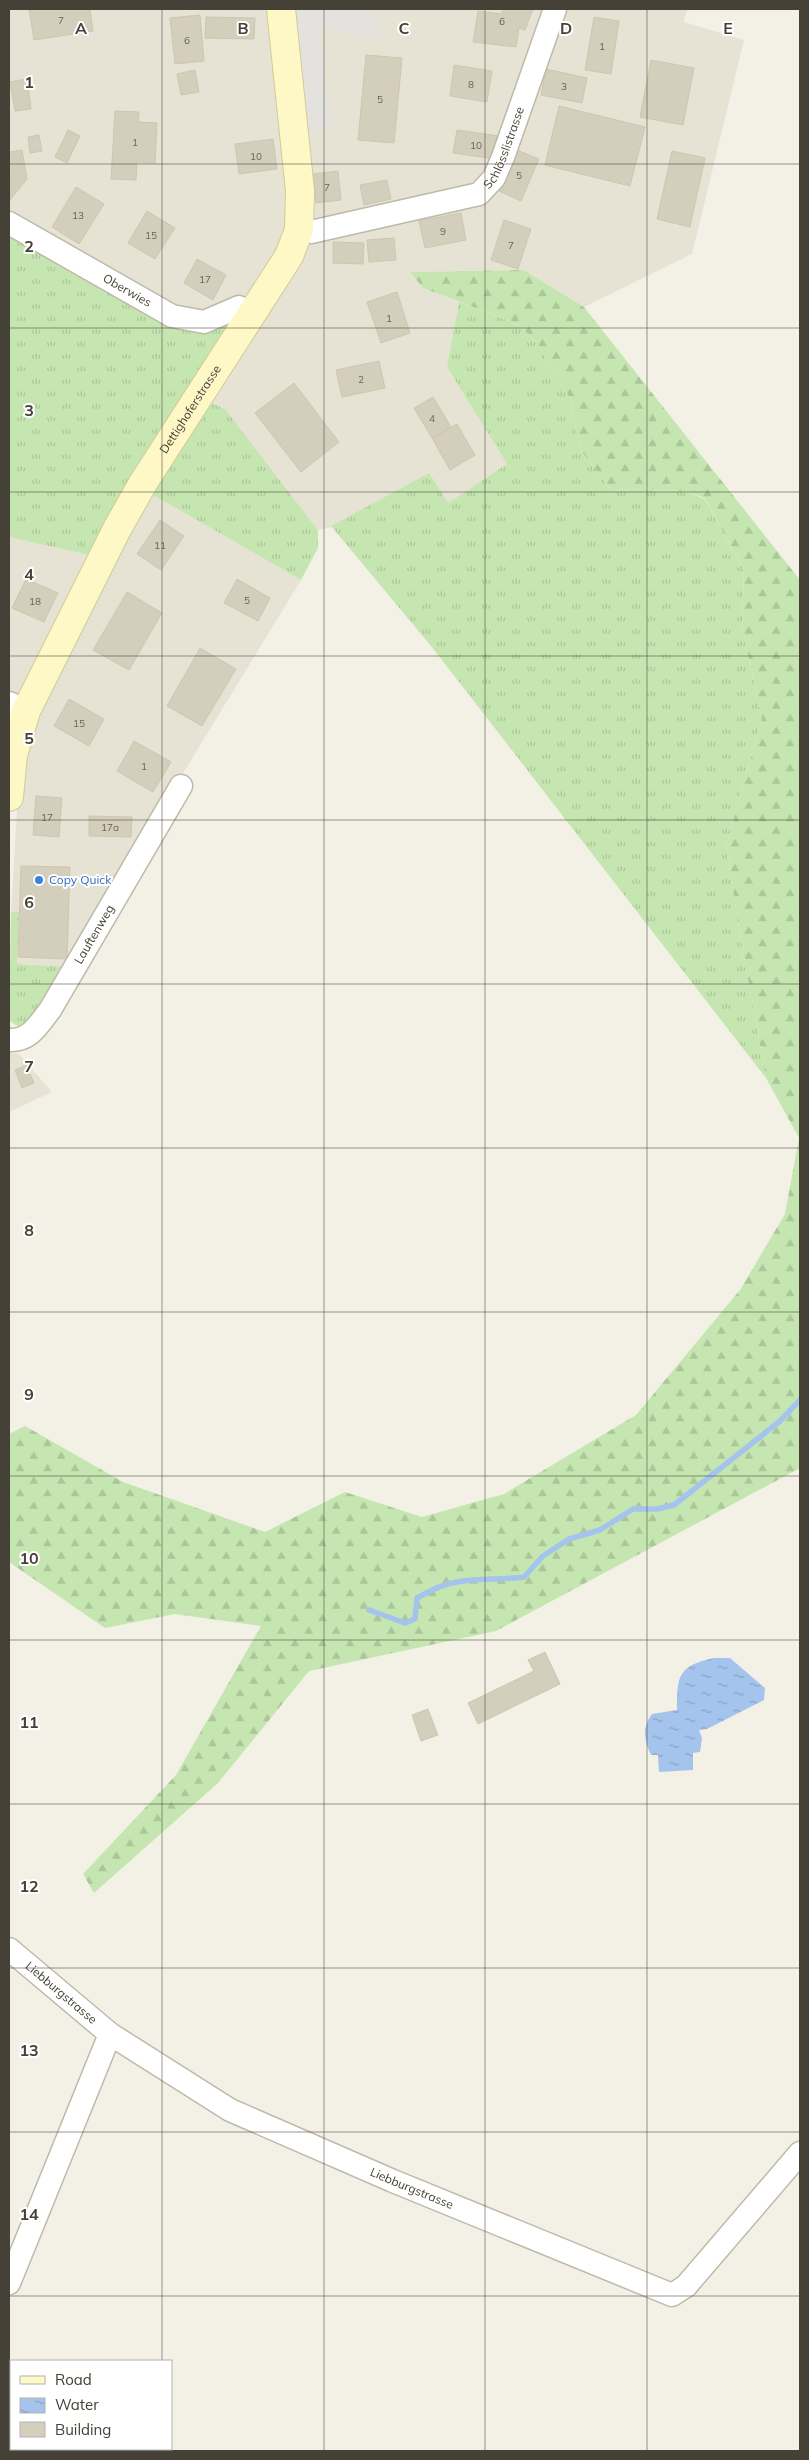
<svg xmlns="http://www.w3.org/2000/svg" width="809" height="2460" viewBox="0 0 809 2460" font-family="Mulish,sans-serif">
<defs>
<pattern id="grass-tufts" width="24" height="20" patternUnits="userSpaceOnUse" patternTransform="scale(1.25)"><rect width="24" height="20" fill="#c5e6b0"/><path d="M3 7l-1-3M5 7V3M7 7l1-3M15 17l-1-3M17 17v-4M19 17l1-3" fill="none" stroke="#abc698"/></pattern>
<pattern id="forest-firs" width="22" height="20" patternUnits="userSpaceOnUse" patternTransform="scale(1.25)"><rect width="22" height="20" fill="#c5e6b0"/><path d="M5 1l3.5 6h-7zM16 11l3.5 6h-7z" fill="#abc698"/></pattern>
<pattern id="water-ripples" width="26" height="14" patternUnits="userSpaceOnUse" patternTransform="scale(1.25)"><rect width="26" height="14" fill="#a4c4ee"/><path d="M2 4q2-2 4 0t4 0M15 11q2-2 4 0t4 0" fill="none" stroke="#87a1c2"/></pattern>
</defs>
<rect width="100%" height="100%" fill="#f3f1e6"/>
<path fill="#e6e3d4" d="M 9,9 L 687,9 L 684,22 L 744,40 L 692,254 L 584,307 L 524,270 L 410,272 L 423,288 L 459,302 L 447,367 L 507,464 L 448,503 L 318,530 L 225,409 L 209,402 L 204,322 L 9,222 Z
M 148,492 L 301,580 L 174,788 L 71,967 L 17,964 L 19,912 L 11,912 L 19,777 L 24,744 Z
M 9,537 L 89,555 L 25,682 L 9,720 Z
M 9,1052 L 19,1054 L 52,1092 L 9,1112 Z"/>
<path fill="url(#grass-tufts)" d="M 9,228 L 167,319 L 231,320 C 182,397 132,474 89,555 L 9,537 Z
M 459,302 L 518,324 L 538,344 L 570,399 L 580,449 L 610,489 L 685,491 L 705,499 L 744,570 L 742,626 L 762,718 L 726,847 L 741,940 L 766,1078 L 431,646 L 331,526 L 429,473 L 448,503 L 507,464 L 447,367 Z
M 209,402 L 225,409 L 318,530 L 318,548 L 301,580 L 148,492 Z
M 11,912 L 19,912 L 17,964 L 71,967 L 46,1008 L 20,1028 L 9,1020 Z"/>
<path fill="url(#forest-firs)" d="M 524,270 L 584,307 L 800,580 L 800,1468 L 496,1631 L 309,1671 L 218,1783 L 94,1893 L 83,1874 L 176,1775 L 261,1626 L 175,1614 L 105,1628 L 9,1562 L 9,1434 L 25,1426 L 123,1482 L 265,1532 L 345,1492 L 422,1517 L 504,1494 L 636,1415 L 740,1290 L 785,1214 L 799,1138 L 766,1078 L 741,940 L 726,847 L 762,718 L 742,626 L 744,570 L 705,498 L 685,491 L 610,489 L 580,449 L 570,399 L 538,344 L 518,324 L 423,288 L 410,272 Z"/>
<path fill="#e4e2de" d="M 292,9 L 369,9 L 381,37 L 319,29 L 327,99 L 334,123 L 311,135 L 301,101 Z"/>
<path fill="url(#water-ripples)" d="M 714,1658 L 730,1658 L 765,1688 L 764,1700 L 707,1729 L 699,1730 L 702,1738 L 700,1752 L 693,1753 L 693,1770 L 659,1772 L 658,1755 L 651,1755 C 644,1741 642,1727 652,1714 L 677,1710 C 677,1675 678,1666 714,1658 Z"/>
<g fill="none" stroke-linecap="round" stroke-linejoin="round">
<path stroke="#a4c4ee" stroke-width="5.5" d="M 369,1610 L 405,1623 L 415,1619 L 417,1598 C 429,1591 443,1584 457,1582 C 477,1578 503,1580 524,1577 L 543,1556 L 569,1539 L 600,1530 L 633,1509 L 657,1509 L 674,1505 L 780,1421 L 800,1400"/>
</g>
<path fill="#d4cebc" stroke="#cec7af" d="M 29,9 L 90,9 L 93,31 L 34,40 Z
M 503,9 L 533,9 L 525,30 L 519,28 L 516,47 L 473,42 L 478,11 L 502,14 Z
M 200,15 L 204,61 L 175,64 L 170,18 Z
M 206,17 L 255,18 L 254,39 L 205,38 Z
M 594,17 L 619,21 L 611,74 L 585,70 Z
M 366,55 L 402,58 L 394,143 L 358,140 Z
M 651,60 L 694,68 L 683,125 L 640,117 Z
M 454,65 L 492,71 L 487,102 L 450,96 Z
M 546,69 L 587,78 L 582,103 L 541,95 Z
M 195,70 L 199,92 L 181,95 L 177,74 Z
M 27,79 L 31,109 L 15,111 L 10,82 Z
M 559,106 L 645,127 L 630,186 L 545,165 Z
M 115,111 L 139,112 L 138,122 L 157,123 L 155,163 L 137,162 L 136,180 L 111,179 Z
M 68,130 L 80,136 L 67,163 L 55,157 Z
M 457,130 L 499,136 L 495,159 L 453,153 Z
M 39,135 L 42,151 L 30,153 L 28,137 Z
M 273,139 L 277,169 L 239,174 L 235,144 Z
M 22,150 L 27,179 L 10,200 L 9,152 Z
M 517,150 L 539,159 L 521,201 L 499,191 Z
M 672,151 L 705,158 L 690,227 L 657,219 Z
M 338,171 L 341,200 L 316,203 L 313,174 Z
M 387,180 L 391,199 L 364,205 L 360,185 Z
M 76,187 L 104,204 L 79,244 L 52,227 Z
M 147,211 L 175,228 L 155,259 L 128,243 Z
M 461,213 L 466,240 L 425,248 L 419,221 Z
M 504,220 L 531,229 L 518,269 L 491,260 Z
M 394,238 L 396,260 L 369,262 L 367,240 Z
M 333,242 L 364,243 L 363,264 L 333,263 Z
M 197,259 L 226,275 L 213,300 L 184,283 Z
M 397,292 L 410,333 L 381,343 L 367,302 Z
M 379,361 L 385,388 L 342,397 L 336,370 Z
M 294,383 L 339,442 L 301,472 L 255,413 Z
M 433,397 L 451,427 L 432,438 L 414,408 Z
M 457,424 L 475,455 L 450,470 L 432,438 Z
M 160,520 L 184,536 L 161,570 L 137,554 Z
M 26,579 L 58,593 L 44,622 L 12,608 Z
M 237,579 L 270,598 L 258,621 L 224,603 Z
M 127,592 L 162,613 L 129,670 L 93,650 Z
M 200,648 L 236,669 L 202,726 L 167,706 Z
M 69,699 L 104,719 L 89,746 L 54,726 Z
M 134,741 L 171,762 L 153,792 L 117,771 Z
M 36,796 L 62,798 L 59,837 L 33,835 Z
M 89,816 L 132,817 L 131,837 L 89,836 Z
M 21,866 L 70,867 L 67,959 L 18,957 Z
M 26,1065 L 34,1083 L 22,1088 L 15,1070 Z
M 545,1652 L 560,1684 L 478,1724 L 468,1703 L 534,1671 L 528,1660 Z
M 428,1709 L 438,1735 L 421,1741 L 412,1715 Z"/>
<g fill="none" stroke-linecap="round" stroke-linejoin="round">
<g stroke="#bebaa9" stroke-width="25">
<g id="street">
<path id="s1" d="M 9,223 L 172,316 L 204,322 L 239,307 L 251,314"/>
<path id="s2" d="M 299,230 L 311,232 L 479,194 L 494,178 L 503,157 L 555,9"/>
<path d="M 9,703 L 26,711"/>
<path id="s3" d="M 9,1040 C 30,1041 38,1025 50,1010 L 181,786"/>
<path id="s4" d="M 9,1949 L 110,2034 L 230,2110 L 393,2181 L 672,2295 L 686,2286 L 800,2153"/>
<path d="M 9,2283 L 110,2034"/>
</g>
</g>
<g stroke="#d2cb97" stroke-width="30">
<g id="secondary">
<path id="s5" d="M 9,797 L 13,755 L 26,711 L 117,529 L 143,483 L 289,256 L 299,230 L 300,191 L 281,9"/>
</g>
</g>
<use href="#street" stroke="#fff" stroke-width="22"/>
<use href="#secondary" stroke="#fdf8c6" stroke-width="28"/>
</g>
<path fill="none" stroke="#454136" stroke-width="1" stroke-opacity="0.55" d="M 162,9 L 162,2361M 324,9 L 324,2451M 485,9 L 485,2451M 647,9 L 647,2451M 9,164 L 800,164M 9,328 L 800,328M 9,492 L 800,492M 9,656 L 800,656M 9,820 L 800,820M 9,984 L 800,984M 9,1148 L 800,1148M 9,1312 L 800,1312M 9,1476 L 800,1476M 9,1640 L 800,1640M 9,1804 L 800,1804M 9,1968 L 800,1968M 9,2132 L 800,2132M 9,2296 L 800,2296M 162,2449 L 162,2451"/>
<circle fill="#3f7fe0" stroke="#fff" stroke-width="2" cx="39" cy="880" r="5"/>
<g text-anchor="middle" stroke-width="4" stroke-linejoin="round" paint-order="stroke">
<g font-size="10" fill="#696458">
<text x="61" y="24">7</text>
<text x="502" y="25">6</text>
<text x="187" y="44">6</text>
<text x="602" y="50">1</text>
<text x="471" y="88">8</text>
<text x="564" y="90">3</text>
<text x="380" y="103">5</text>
<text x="135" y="146">1</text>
<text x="476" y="149">10</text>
<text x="256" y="160">10</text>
<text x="519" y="179">5</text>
<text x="327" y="191">7</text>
<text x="78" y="219">13</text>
<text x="443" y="235">9</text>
<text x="151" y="239">15</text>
<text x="511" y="249">7</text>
<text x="205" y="283">17</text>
<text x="389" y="322">1</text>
<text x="361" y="383">2</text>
<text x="432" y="422">4</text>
<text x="160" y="549">11</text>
<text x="247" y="604">5</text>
<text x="35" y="605">18</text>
<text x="79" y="727">15</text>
<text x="144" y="770">1</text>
<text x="47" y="821">17</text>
<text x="110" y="831">17a</text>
</g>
<g font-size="12" fill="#454136" stroke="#fff">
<text dy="4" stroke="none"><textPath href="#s2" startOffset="238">Schlösslistrasse</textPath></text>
<text dy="4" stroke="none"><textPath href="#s1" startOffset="136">Oberwies</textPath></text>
<text dy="4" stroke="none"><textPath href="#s5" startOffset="432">Dettighoferstrasse</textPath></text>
<text dy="4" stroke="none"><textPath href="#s3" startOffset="141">Lauftenweg</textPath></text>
<text dy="4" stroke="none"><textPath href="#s4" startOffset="68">Liebburgstrasse</textPath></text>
<text dy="4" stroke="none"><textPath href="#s4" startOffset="472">Liebburgstrasse</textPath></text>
</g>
<g font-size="12" fill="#366cbe" stroke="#fff" text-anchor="start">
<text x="49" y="884">Copy Quick</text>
</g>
</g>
<g font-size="16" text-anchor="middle" font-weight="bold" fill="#454136" stroke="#fff" stroke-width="4" stroke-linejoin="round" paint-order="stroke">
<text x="81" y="34">A</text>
<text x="243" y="34">B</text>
<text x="404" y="34">C</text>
<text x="566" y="34">D</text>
<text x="728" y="34">E</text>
<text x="29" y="88">1</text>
<text x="29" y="252">2</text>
<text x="29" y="416">3</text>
<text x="29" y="580">4</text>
<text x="29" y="744">5</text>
<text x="29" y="908">6</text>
<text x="29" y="1072">7</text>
<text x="29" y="1236">8</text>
<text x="29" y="1400">9</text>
<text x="29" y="1564">10</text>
<text x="29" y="1728">11</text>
<text x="29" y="1892">12</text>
<text x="29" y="2056">13</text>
<text x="29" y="2220">14</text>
</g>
<rect width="809" height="2460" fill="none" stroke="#454136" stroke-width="20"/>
<rect x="10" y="2360" width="162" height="90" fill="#ffffff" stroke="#b5b3af"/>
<rect x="20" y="2376" width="25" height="8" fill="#fdf8c6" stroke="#b5b3af"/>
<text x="55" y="2385" font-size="15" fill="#454136">Road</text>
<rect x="20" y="2398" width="25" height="15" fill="url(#water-ripples)" stroke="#b5b3af"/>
<text x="55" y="2410" font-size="15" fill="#454136">Water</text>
<rect x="20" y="2422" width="25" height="15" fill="#d4cebc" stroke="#b5b3af"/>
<text x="55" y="2435" font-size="15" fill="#454136">Building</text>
</svg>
